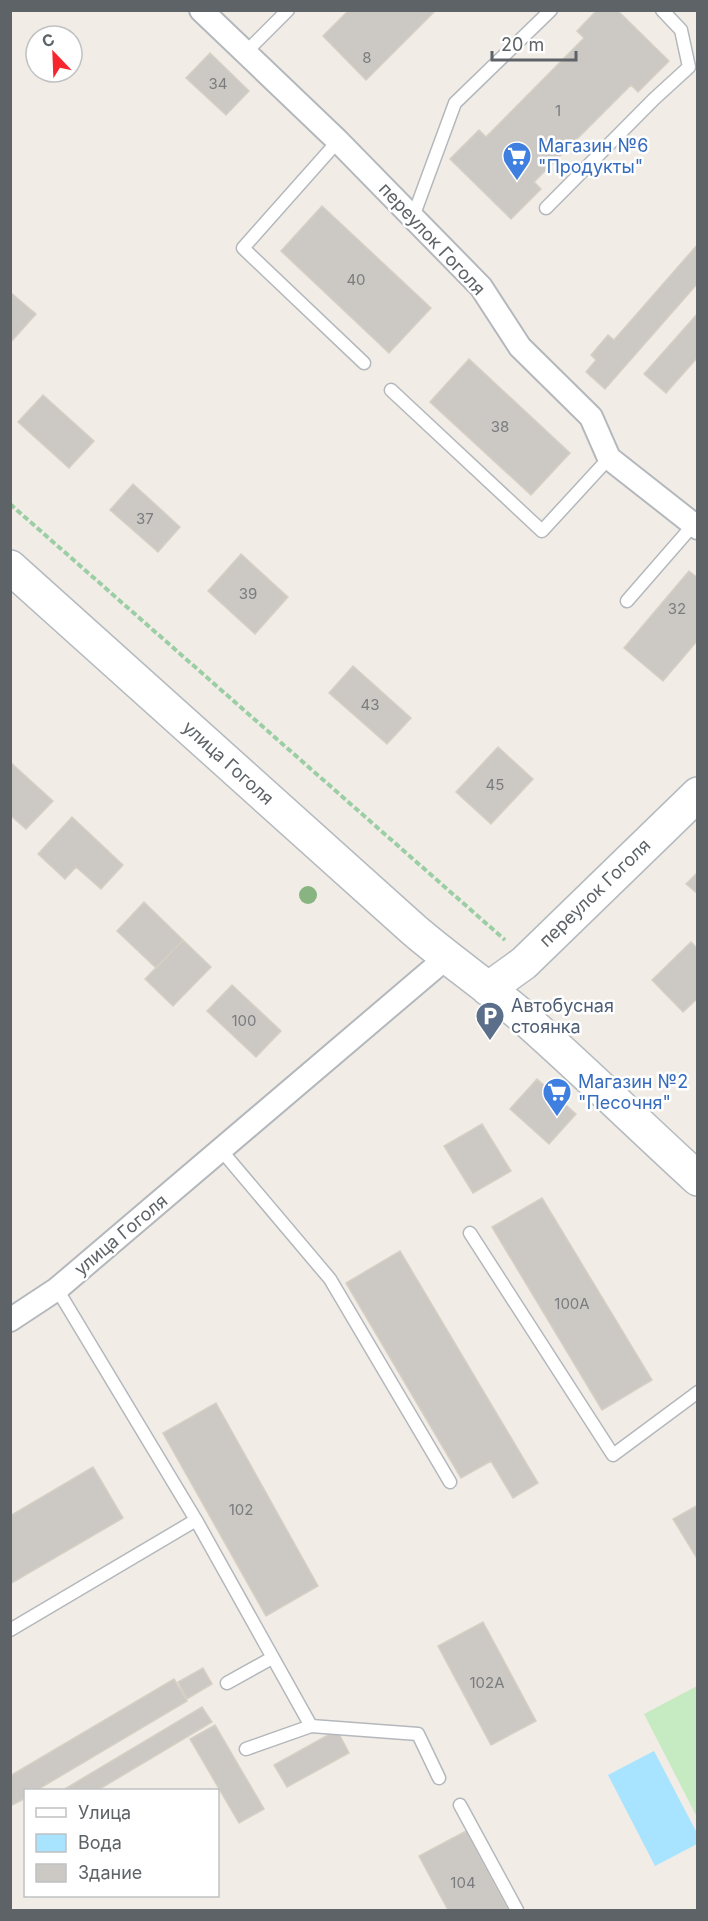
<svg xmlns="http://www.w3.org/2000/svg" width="708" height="1921" viewBox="0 0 708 1921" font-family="Inter,sans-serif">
<rect width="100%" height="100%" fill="#f1ede6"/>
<path fill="#c6eac1" d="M 697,1686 L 697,1817 L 644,1714 Z"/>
<path fill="#a8e3ff" d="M 654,1751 L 698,1835 L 697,1844 L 655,1866 L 608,1775 Z"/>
<path fill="#ccc8c3" stroke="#d6cfc4" stroke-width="1.5" d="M 349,10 L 436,10 L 366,80 L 323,36 Z
M 597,10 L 617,10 L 669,61 L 638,92 L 631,85 L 534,182 L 541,189 L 511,219 L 450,159 L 479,130 L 486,137 L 584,38 L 577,31 Z
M 210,53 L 249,91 L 226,115 L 186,78 Z
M 322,206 L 431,308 L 389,353 L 281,251 Z
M 698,244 L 698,283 L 605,389 L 586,372 L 596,360 L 591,355 L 608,335 L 614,340 Z
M 10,292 L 36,314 L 10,343 Z
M 698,313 L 698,357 L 666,393 L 644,374 Z
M 469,359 L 570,453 L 531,495 L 430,402 Z
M 43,395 L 94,441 L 69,468 L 18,422 Z
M 133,484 L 180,527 L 158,552 L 110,510 Z
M 241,554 L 288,597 L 255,634 L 208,591 Z
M 689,571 L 698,578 L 698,640 L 663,681 L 624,648 Z
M 353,666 L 411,718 L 387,744 L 329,693 Z
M 498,747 L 533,779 L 491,824 L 456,792 Z
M 10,762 L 53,801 L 26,829 L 10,815 Z
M 72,817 L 123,865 L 101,889 L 76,867 L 65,879 L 38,854 Z
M 698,872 L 698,894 L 686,884 Z
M 144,902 L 183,940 L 156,968 L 117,931 Z
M 183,940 L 211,967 L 173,1006 L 145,979 Z
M 691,942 L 698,949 L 698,998 L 683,1012 L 652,980 Z
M 232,985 L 281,1031 L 256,1057 L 207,1011 Z
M 537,1079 L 576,1114 L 549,1144 L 510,1109 Z
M 482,1124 L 511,1171 L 473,1193 L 444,1146 Z
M 542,1198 L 652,1380 L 602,1410 L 492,1227 Z
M 400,1251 L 538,1483 L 513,1498 L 491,1461 L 461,1478 L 346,1283 Z
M 216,1403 L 318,1586 L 266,1616 L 163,1433 Z
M 93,1467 L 123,1518 L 10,1584 L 10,1516 Z
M 698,1505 L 698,1560 L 673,1519 Z
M 483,1622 L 536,1721 L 491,1745 L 438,1646 Z
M 203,1668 L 212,1684 L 187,1699 L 178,1682 Z
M 174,1679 L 187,1701 L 37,1790 L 26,1790 L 26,1798 L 10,1806 L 10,1776 Z
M 202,1707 L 212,1722 L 98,1790 L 63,1790 Z
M 215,1725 L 264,1809 L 239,1823 L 190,1739 Z
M 337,1730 L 349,1753 L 287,1787 L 274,1765 Z
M 466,1831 L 508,1909 L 505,1910 L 448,1910 L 419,1856 Z"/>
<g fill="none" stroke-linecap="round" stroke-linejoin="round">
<g stroke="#b4b8bc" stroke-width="15">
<path id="lane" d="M 245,53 L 288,10
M 338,141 L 243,248 L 364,363
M 546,208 L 654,99 L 689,67 L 681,30 L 662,10
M 413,217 L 455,103 L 551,10
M 391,390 L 542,531 L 609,458
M 627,601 L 694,524
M 221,1150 L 330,1279 L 450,1482
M 470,1233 L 613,1455 L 698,1392
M 57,1289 L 196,1520 L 311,1726 L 418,1734 L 439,1778
M 10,1630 L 196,1520
M 227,1683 L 272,1658
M 246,1749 L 311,1726
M 460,1805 L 517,1910"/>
</g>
<g stroke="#b4b8bc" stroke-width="26">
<path id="street" d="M 201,10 L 338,141 L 481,287 L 520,347 L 591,417 L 609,458 L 698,528
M 10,1320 L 57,1289 L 446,958"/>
</g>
<g stroke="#b5babf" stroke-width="36">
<path id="secondary" d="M 10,567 L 414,930 C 449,960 487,986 522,1016 C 582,1069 639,1125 698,1179
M 488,989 L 524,963 L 698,794"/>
</g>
<path stroke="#9bcea4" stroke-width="4" stroke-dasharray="6 3" stroke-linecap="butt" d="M 10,504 L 505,940"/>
<use href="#lane" stroke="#fff" stroke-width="12"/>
<use href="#street" stroke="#fff" stroke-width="22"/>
<use href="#secondary" stroke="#fff" stroke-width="33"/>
</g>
<circle fill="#88b481" cx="308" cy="895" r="9"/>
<defs>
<g id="supermarket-pin" transform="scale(1.5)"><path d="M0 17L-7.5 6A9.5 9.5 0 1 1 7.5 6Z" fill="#3f7fe0" stroke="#fff"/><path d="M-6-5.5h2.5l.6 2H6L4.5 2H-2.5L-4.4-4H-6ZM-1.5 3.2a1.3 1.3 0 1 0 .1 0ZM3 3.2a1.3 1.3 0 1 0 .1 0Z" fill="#fff"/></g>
<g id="parking-pin" transform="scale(1.5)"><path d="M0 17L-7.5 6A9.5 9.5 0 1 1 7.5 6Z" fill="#5c6f8a" stroke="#fff"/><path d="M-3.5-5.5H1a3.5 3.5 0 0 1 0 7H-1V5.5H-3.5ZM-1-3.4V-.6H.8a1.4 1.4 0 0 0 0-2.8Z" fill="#fff"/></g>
</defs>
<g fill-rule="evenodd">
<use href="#supermarket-pin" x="517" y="156"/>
<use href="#parking-pin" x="490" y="1016"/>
<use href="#supermarket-pin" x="557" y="1092"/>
</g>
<g text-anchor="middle" stroke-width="5" stroke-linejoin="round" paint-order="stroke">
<g font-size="15" fill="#7a7c7f">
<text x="367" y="63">8</text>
<text x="218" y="89">34</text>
<text x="558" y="116">1</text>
<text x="356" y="285">40</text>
<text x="500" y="432">38</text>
<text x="145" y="524">37</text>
<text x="248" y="599">39</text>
<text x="677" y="614">32</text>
<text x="370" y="710">43</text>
<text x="495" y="790">45</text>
<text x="244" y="1026">100</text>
<text x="572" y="1309">100А</text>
<text x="241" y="1515">102</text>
<text x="487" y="1688">102А</text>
<text x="463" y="1888">104</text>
</g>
<g font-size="18" fill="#366cbe" stroke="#fff" text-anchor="start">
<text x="538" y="152">Магазин №6<tspan x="538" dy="21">"Продукты"</tspan></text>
<text x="578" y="1088">Магазин №2<tspan x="578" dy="21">"Песочня"</tspan></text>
</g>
<g font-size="18" fill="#5e6368" stroke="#fff">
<text transform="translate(432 239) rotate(47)" y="6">переулок Гоголя</text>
<text transform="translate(228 763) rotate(42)" y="6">улица Гоголя</text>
<text transform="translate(595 893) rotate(-44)" y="6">переулок Гоголя</text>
<text transform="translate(121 1235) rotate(-40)" y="6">улица Гоголя</text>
</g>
<g font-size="18" fill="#4e5e75" stroke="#fff" text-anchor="start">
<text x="511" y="1012">Автобусная<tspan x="511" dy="21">стоянка</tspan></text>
</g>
</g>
<rect width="708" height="1921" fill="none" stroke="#5e6368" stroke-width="24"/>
<rect x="24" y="1789" width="195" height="108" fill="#ffffff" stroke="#bfc1c3" stroke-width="1.5"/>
<rect x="36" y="1808" width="30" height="9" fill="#ffffff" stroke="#bfc1c3" stroke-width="1.5"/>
<text x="78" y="1819" font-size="18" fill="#5e6368">Улица</text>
<rect x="36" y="1834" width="30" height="18" fill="#a8e3ff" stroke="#bfc1c3" stroke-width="1.5"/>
<text x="78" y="1849" font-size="18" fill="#5e6368">Вода</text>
<rect x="36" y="1864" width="30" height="18" fill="#ccc8c3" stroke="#bfc1c3" stroke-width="1.5"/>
<text x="78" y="1879" font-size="18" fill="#5e6368">Здание</text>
<g transform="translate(54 54) rotate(337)"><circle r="28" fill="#ffffff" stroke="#bfc1c3" stroke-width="1.5"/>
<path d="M0-4.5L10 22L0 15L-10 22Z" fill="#f7262d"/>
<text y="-9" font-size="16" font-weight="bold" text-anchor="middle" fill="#5e6368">С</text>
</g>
<path d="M492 51v9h84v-9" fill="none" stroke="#5e6368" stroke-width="3"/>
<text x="501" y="51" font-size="18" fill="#5e6368" stroke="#ffffff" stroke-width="4.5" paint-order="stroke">20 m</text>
</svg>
